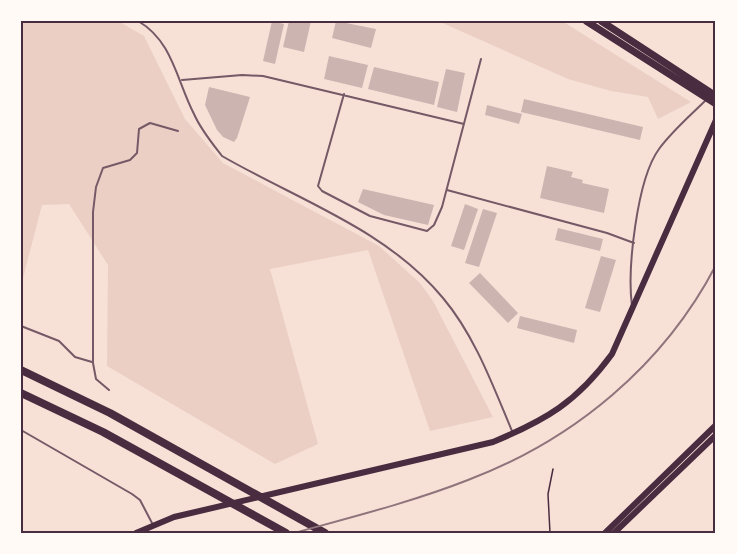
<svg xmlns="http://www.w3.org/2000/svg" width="737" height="554" viewBox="0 0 737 554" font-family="'Alegreya Sans',sans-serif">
<rect width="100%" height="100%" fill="#f7e1d7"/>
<path fill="#ebcfc5" d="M 21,21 L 118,21 L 144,36 L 185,119 L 223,163 L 379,246 L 420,283 L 433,301 L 493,417 L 430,431 L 368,250 L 270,269 L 318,444 L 275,464 L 107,366 L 108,265 L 69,204 L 42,205 L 21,286 Z
M 438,21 L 562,21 L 691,102 L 658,119 L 648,97 L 611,91 L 568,79 Z"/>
<path fill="#ccb4b1" d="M 272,21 L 284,24 L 275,64 L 263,61 Z
M 289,21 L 311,21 L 304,52 L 283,47 Z
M 336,21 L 376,29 L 371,48 L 332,38 Z
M 329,56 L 368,65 L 362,88 L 324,79 Z
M 374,67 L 439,82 L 434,105 L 368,89 Z
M 446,69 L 465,73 L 457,112 L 437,107 Z
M 209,87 L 250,97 L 237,138 L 234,142 L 223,137 L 217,130 L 205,105 Z
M 524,99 L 643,127 L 640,140 L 521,112 Z
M 487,105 L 522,114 L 519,124 L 485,115 Z
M 547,166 L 573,172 L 571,177 L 583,180 L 582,183 L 609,189 L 604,213 L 540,198 Z
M 363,189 L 434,205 L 428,225 L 384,215 L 358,202 Z
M 465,204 L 478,209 L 464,250 L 451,246 Z
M 483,209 L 497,213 L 479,267 L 465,263 Z
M 558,228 L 603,239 L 600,251 L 555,240 Z
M 601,256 L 616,260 L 600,312 L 585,308 Z
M 480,273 L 518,313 L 508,323 L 469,283 Z
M 520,316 L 577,330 L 574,343 L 517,328 Z"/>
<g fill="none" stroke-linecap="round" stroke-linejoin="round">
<path stroke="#4a2c40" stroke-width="1.5" d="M 550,533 L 548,494 L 553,469"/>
<path stroke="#755966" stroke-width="2" d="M 138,21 C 173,41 177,82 194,114 C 201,130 212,143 222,156 C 298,200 386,229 443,298 C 475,336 493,386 512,431
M 182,80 L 242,75 L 263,76 L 464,124
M 344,94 L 318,186 L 322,191 L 370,216 L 427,231 L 434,225 L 442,207 L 481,59
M 447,190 L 607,233 L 634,243
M 632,306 C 627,269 637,179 659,149 C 672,131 691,115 707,99
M 21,326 L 59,341 L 75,357 L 92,362
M 109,390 L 96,379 L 93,363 L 93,212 L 96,187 L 103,168 L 130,160 L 137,153 L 139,129 L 150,123 L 178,131
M 21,430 L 132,494 L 140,500 L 152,523"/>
<path stroke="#4a2c40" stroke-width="6" d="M 136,533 L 174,517 L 493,442 C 546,420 577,402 612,354 L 716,120"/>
<path stroke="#4a2c40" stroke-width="6" d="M 605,533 L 716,425
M 614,533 L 716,435"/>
<path stroke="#4a2c40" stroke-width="7" d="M 586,21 L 716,104
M 601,21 L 716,96"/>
<path stroke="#4a2c40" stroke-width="8" d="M 21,370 L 110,413 L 325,533
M 21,393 L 103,432 L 286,533"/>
<path stroke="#8f747c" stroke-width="2" d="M 294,533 C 352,517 412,502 468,480 C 574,440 664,365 716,265"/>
</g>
<rect width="737" height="554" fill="none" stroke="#fffaf5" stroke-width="45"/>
<rect x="22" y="22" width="692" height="510" fill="none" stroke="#4a2c40" stroke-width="2"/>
</svg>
